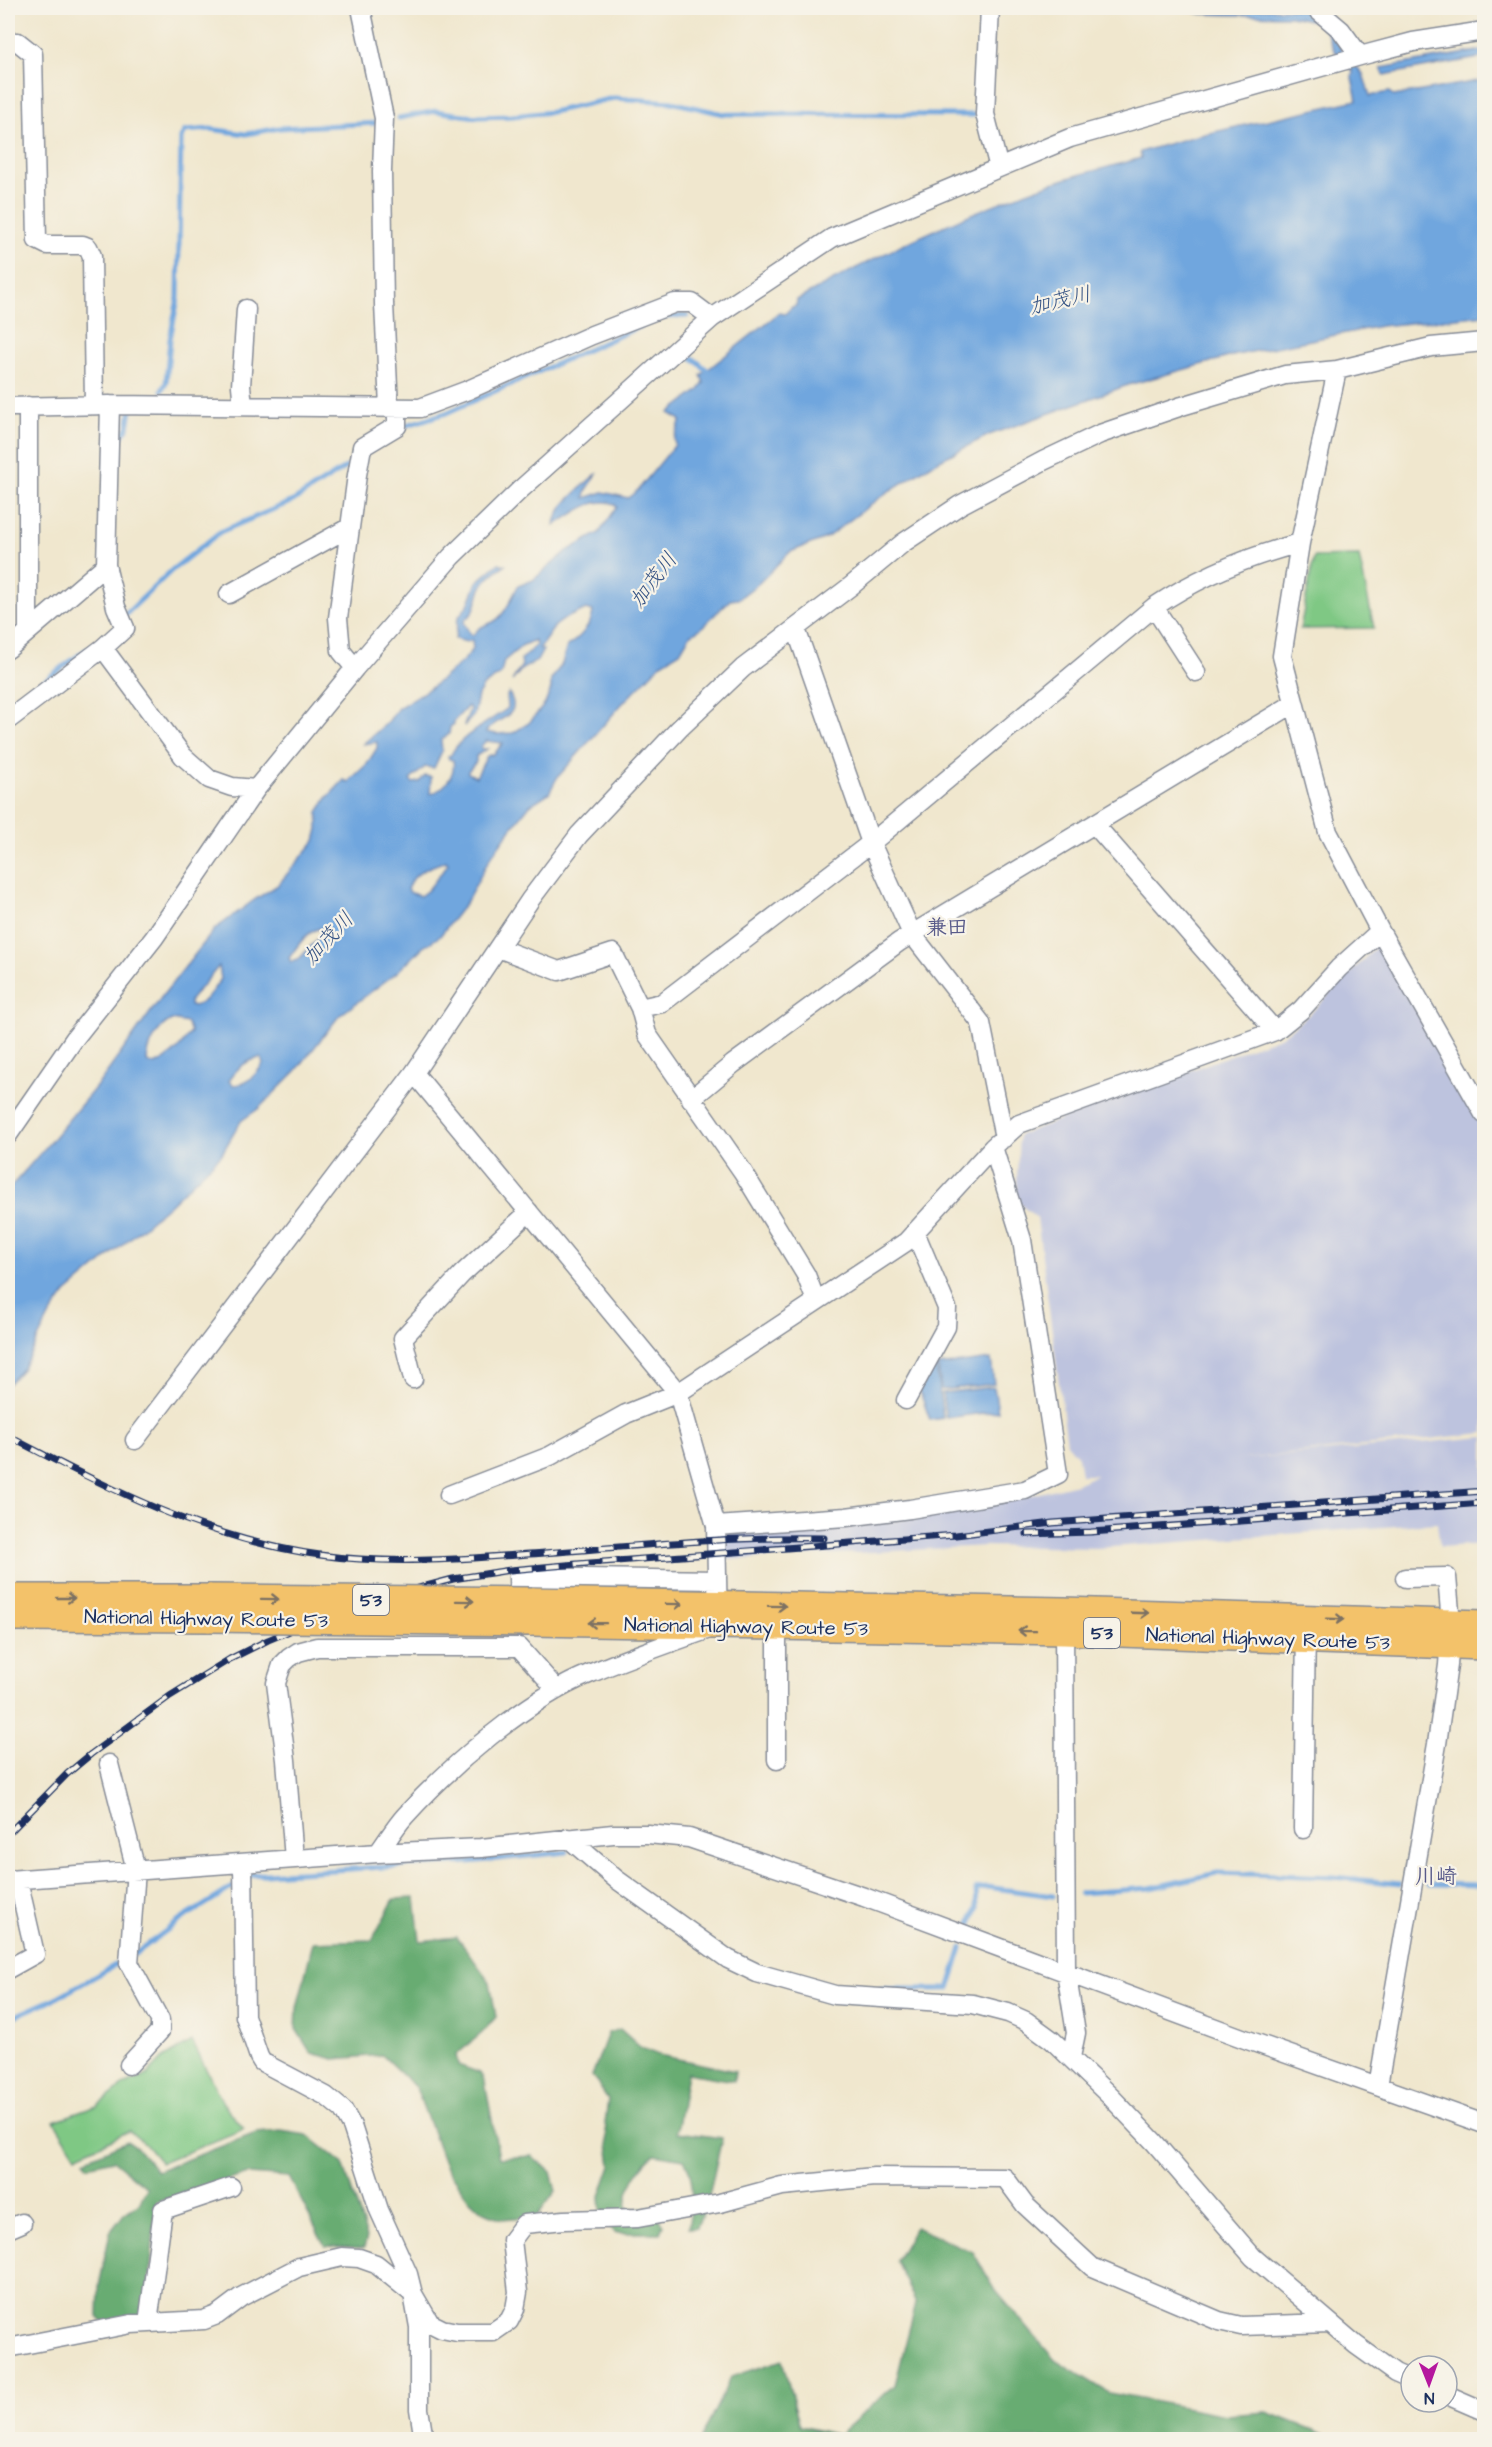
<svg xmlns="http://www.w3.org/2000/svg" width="1492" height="2447" viewBox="0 0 1492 2447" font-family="'Architects Daughter','Klee One',sans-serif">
<rect width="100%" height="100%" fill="#f7f3e8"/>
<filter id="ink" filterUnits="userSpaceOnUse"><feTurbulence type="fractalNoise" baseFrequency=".0167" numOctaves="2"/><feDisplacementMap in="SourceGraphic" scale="12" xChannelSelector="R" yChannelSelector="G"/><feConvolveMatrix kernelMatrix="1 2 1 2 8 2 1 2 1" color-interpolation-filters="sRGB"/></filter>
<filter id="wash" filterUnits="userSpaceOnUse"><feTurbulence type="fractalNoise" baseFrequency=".008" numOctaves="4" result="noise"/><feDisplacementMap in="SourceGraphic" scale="24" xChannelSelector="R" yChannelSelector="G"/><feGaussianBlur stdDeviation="1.35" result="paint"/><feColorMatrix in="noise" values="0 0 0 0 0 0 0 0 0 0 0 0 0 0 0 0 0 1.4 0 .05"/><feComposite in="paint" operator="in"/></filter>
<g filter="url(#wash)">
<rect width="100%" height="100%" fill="#f0e7ce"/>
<path fill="#bdc3de" d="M 1378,945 L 1484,1125 L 1484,1433 L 1234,1460 L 1484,1437 L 1484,1544 L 1440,1547 L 1437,1523 L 1097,1548 L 984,1546 L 725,1560 L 723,1533 L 863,1525 L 969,1510 L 1073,1485 L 1097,1475 L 1081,1475 L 1078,1456 L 1067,1443 L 1037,1218 L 1016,1201 L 1019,1135 L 1282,1036 L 1311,1013 Z"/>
<path fill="#7fc884" stroke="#4d7c71" stroke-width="1.5" d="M 1359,556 L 1374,628 L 1300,629 L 1314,557 Z
M 192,2041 L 223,2103 L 244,2129 L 161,2163 L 145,2144 L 129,2131 L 76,2156 L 54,2121 L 97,2106 L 124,2085 L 147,2075 L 163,2058 Z"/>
<path fill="#67ac72" stroke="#416e68" stroke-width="1.5" d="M 415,1898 L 420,1941 L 457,1937 L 490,1982 L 496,2017 L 482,2033 L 456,2055 L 458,2065 L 480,2073 L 485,2082 L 499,2158 L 532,2156 L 551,2172 L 556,2191 L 537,2216 L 502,2219 L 482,2211 L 467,2197 L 446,2168 L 416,2088 L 382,2055 L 334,2059 L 311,2053 L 296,2029 L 297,2008 L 313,1942 L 372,1940 L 394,1899 Z
M 620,2029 L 640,2047 L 659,2055 L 735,2071 L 734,2081 L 687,2073 L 677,2132 L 722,2138 L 709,2196 L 697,2228 L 688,2228 C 692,2203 697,2183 684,2159 L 654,2154 C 640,2167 624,2189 627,2209 L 652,2208 L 663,2225 L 660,2233 L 614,2233 L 601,2210 L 600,2196 L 611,2165 L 605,2123 L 608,2099 L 592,2076 L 608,2033 Z
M 281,2131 L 307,2135 L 343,2164 L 367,2237 L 364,2248 L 325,2246 L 289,2177 L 248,2174 L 156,2202 L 149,2294 L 142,2317 L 104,2323 L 98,2317 L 99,2286 L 110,2232 L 124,2214 L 139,2203 L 147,2188 L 113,2160 L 88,2166 L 84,2160 L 127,2141 L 137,2148 L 157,2171 L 256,2133 Z
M 915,2227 L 973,2252 L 996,2291 L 1054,2359 L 1109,2393 L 1226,2415 L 1267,2412 L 1329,2436 L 1331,2439 L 701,2439 L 731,2377 L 782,2360 L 800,2426 L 839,2435 L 895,2385 L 916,2303 L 896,2261 Z"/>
<path fill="#70a6de" stroke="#466a9e" stroke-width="1.5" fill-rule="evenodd" d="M 1177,8 L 1304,9 L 1313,14 L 1334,35 L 1341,49 L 1363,74 L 1370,96 L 1389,92 L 1394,96 L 1484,80 L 1484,315 L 1381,326 L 1236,355 L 1128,385 L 989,435 L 932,464 L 889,491 L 826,538 L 790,552 L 759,583 L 738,599 L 730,600 L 700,629 L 690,635 L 680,652 L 662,663 L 621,705 L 557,778 L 549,793 L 530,805 L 511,829 L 490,858 L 467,901 L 440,936 L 422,948 L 396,973 L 339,1016 L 296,1071 L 258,1109 L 241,1121 L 221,1155 L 168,1206 L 66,1293 L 50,1315 L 23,1368 L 8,1384 L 8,1190 L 45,1148 L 100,1082 L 163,995 L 215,929 L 254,900 L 278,885 L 315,841 L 318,829 L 318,812 L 327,798 L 344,780 L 348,782 L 367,764 L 377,748 L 377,742 L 363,744 L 388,722 L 398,708 L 432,687 L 464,660 L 473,649 L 472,640 L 467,642 L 455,639 L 458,618 L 469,603 L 477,582 L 499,563 L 505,565 C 497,570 488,576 483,585 C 476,596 478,613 465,619 L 464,623 L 470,634 L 473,635 C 480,626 484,626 493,622 C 505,616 512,597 518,586 L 533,580 L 567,551 L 599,533 L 617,507 L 615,504 C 591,496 574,515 554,525 C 556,519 559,512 562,507 C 565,502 594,475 597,474 L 586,491 L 585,498 L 603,492 L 628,498 L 638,490 L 675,445 L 674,439 L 681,420 L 669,413 L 699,390 L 704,383 L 701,375 L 779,313 L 785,314 L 792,307 L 796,306 L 797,300 C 879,254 963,214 1052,183 C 1081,173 1111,167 1141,158 L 1140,152 L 1192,137 L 1357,100 L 1352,78 L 1353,72 L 1334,50 L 1326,31 L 1315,21 L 1291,16 L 1202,14 ZM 586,609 L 593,611 C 592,625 579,639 567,646 L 562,664 L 551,680 L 551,689 L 545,704 L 529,723 L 513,733 L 497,734 L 486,732 C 495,717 524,718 509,693 L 507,695 L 508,708 C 491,721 459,736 451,755 L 448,756 L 449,759 L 453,760 C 456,775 444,790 430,794 L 431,777 L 425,776 L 419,782 L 413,783 L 410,780 L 425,767 L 434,768 L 442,751 L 441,740 L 449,734 L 450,727 L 454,724 L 454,721 L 468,706 L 470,709 L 464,726 L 474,715 L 478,695 L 484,685 L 501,674 L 504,661 L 523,645 L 535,640 L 536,645 L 521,660 L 522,665 L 512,681 L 522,669 L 537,661 L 543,650 L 539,649 L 555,626 L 566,618 ZM 486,741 L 503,743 L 494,754 L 487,756 L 476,777 L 468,773 L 468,771 L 476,762 L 476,756 L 487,749 L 481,749 L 481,746 ZM 446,861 L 448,864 L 428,890 L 420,896 L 411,893 L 407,889 C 414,871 430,867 446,861 ZM 321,928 L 325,929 L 323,933 L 299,959 L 291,962 L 289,958 C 297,947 306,931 321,928 ZM 219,966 L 221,979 C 213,989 204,1007 190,1006 L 190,1000 ZM 172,1020 L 187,1023 L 191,1032 C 179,1049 174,1055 155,1065 L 147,1062 C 147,1048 158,1025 172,1020 ZM 261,1058 L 263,1064 C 256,1075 248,1084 233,1085 L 229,1081 C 235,1069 248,1059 261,1058 Z
M 1484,50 L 1484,57 L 1384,75 L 1381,68 Z
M 991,1359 L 994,1384 L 941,1390 L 938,1366 Z
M 936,1366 L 943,1418 L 930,1420 L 919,1389 Z
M 994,1387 L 998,1411 L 946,1418 L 942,1393 Z"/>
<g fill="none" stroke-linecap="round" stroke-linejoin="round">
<path stroke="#70a6de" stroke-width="5" d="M 399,118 L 436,111 L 476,117 L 512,116 L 551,112 L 614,98 L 671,102 L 724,114 L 974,115
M 660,317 L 687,316
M 690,356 L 712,374
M 162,390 L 166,383 L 170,339 L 178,298 L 181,138 L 185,131 L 210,129 L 246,134 L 279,128 L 379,123
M 407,425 L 446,413 L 643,325
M 116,444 L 128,427 L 131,410
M 126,614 L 172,570 L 220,532 L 293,501 L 346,467
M 8,707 L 86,650
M 248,1877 L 248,1875 L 468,1862 L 567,1852
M 1428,1884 L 1484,1885
M 1080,1893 L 1150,1888 L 1217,1873 L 1333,1877 L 1400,1884
M 969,1928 L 977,1908 L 976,1889 L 986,1887 L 1053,1896
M 135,1954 L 182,1919 L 233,1887
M 880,1989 L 949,1989 L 962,1948
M 8,2019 L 58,1997 L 121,1962"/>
</g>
</g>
<g filter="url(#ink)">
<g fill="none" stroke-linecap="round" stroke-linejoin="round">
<g stroke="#868b96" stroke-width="21">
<path id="minor" d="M 361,8 L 384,118 L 382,171 L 384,304 L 389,407
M 990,8 L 985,114 L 999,168
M 1315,8 L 1341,30 L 1360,56
M 8,42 L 18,42 L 33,54 L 37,240 L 47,245 L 83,245 L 88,247 L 92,256 L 94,405
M 1337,370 L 1300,543 L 1282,656 L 1328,832 L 1380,931 L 1484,1114
M 243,406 L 241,386 L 246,309
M 8,407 L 110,405 L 420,408 L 468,390 L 592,335 L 675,303 L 692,303 L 712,318
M 229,594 L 350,527
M 1154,607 L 1196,672
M 796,629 L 871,843 L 912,934 L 981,1023 L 1004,1138
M 28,632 L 28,406
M 103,648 L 125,628 L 116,607 L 106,565
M 8,649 L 106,565 L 110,405
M 355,668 L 341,651 L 338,618 L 357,475 L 362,447 L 397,426 L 397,408
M 8,720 L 103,648 L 183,756 L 209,779 L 232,787 L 256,789
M 1095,825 L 1275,1031
M 498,948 L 559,971 L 613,953 L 640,1008 L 647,1034 L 743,1172 L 806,1275 L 816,1301
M 640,1008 L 662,1003 L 871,843 L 1154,607 C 1197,578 1250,556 1300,543
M 691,1099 L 733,1064 L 899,942 L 1293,704
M 8,1135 L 75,1038 L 154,938 L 256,789 L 355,668 L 451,557 L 520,490 L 712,318 L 832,238 L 1070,138 L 1360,56 L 1413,42 L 1484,31
M 413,1379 L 403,1338 L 462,1274 L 529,1212
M 906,1400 L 946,1327 L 947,1308 L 915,1232
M 135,1440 L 414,1073 L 530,900 L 579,835 L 679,729 L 743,668 L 851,586 L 903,543 L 960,505 L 1043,461 L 1100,434 L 1182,406 L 1285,375 L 1337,370 L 1431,347 L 1484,342
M 449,1495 L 550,1456 L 626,1414 L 678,1393 L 906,1242 L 993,1147 L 1019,1124 L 1275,1031 L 1301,1010 L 1339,968 L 1380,931
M 716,1526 L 846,1517 L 910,1509 L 1025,1490 L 1058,1474 L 1022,1240 L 993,1147
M 519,1612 L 518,1577 L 717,1580
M 1064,1622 L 1066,1971 L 1076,2033 L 1071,2057
M 777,1627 L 777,1760
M 109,1764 L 136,1870 L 129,1963 L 160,2020 L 160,2031 L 129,2065
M 1303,1829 L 1306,1630
M 568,1838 L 616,1879 L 728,1959 L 757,1973 L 835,1995 L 973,2004 L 1008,2013 L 1026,2021 L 1052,2040 L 1111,2097 L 1154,2142 L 1253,2257 L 1356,2345 L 1395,2373 L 1411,2380
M 378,1853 C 387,1841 395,1827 405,1816 C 451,1765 526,1700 589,1674 C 631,1656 675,1641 718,1626 L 716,1526 L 678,1393 L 414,1073
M 294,1859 L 286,1760 L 276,1683 L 282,1665 L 289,1658 L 298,1652 L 317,1647 L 519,1647 L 557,1690
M 243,1863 L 245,2016 L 259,2057 L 262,2062 L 326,2096 L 343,2110 L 352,2126 L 379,2210 L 408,2274 L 413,2294 L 419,2327 L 419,2409 L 424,2440
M 8,1880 L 378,1853 L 481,1848 L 613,1834 L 648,1834 L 689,1838 L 864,1897 L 1245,2039 L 1484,2124
M 8,1969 L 35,1954 L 18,1880
M 1378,2086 L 1437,1744 L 1448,1665 L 1451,1623 L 1447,1577 L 1405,1578
M 8,2229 L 22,2223
M 148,2323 L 163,2210 L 231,2187
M 8,2348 L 131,2324 L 204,2320 L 217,2315 L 241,2297 L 299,2267 L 342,2257 L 359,2258 L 376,2264 L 413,2294 L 430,2323 L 442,2329 L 457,2332 L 493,2332 L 509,2321 L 515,2309 L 518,2292 L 512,2240 L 524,2224 L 564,2220 L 638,2218 L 720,2203 L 782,2186 L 874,2177 L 1005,2178 L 1025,2205 L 1092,2267 L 1219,2321 L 1241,2326 L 1329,2323
M 1447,2395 L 1484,2411"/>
</g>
<g stroke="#868b96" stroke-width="30">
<path id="highway" d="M 8,1598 L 211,1598
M 532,1601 L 1064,1611 L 1484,1624
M 8,1617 L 210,1618
M 530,1622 L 1064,1631 L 1484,1646"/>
</g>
<use href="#minor" stroke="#fff" stroke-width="18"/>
<use href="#highway" stroke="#f3c26a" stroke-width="27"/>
<g stroke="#1b2f5e" stroke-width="7">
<path id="rail" d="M 8,1436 C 107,1488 208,1540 320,1555 C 389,1565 461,1559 529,1554 C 627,1547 726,1536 824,1538
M 1027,1534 L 1091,1532 L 1484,1503
M 8,1834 L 67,1774 L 91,1754 L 170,1696 L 230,1659 L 268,1640 L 309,1623 L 396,1594 L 453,1579 L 510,1570 L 577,1564 L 956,1535 L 1053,1523 L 1484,1491"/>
</g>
<use href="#rail" stroke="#f7f3e8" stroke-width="4.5" stroke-dasharray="14" stroke-linecap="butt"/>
<g stroke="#868b96" stroke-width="30" stroke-linecap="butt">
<path id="highway-bridge" d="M 211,1598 L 532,1601
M 210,1618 L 530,1622"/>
</g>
<use href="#highway-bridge" stroke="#f3c26a" stroke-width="27"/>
</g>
<defs><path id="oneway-shaft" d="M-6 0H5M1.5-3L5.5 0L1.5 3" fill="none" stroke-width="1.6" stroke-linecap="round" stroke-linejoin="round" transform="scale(1.5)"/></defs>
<g stroke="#7c7163">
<use href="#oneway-shaft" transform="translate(66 1598)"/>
<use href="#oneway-shaft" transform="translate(270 1599) rotate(1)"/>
<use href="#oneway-shaft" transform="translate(465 1601) rotate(1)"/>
<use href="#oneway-shaft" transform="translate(674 1604) rotate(1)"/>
<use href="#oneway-shaft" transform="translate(777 1606) rotate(1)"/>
<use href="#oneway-shaft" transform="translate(1140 1613) rotate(2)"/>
<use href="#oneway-shaft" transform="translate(1335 1619) rotate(2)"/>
<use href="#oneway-shaft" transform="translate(597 1623) rotate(-179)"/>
<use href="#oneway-shaft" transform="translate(1027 1631) rotate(-179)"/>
</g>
</g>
<g text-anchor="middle" stroke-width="4.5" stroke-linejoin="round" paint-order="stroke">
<g fill="#f7f3e8" stroke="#5d6a87" stroke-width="1.5">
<rect x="353" y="1585" width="36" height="30" rx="4.5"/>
<rect x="1084" y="1618" width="36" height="30" rx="4.5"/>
</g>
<g font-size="18" font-weight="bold" fill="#1b2f5e">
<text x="371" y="1606">53</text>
<text x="1102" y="1639">53</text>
</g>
<g font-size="20" fill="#1b2f5e" stroke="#f7f3e8">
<text transform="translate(206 1618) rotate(1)" y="7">National Highway Route 53</text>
<text transform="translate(746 1626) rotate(1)" y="7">National Highway Route 53</text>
<text transform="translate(1268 1638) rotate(2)" y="7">National Highway Route 53</text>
</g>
<g font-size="21" font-style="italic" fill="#355384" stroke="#f7f3e8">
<text transform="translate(1060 300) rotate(-13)" y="7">加茂川</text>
<text transform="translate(653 580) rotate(-53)" y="7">加茂川</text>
<text transform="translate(328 938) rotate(-47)" y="7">加茂川</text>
</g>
<g font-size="21" font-weight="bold" fill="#595b8a" stroke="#f7f3e8">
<text x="947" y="934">兼田</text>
<text x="1436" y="1883">川崎</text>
</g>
</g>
<rect width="1492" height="2447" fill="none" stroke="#f7f3e8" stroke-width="30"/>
<g transform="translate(1429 2384) rotate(179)"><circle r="28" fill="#f7f3e8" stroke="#9fa5b1" stroke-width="1.5"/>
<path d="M0-4.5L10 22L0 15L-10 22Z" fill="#b5179e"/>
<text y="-9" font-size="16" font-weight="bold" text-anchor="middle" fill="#1b2f5e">N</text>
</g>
</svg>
